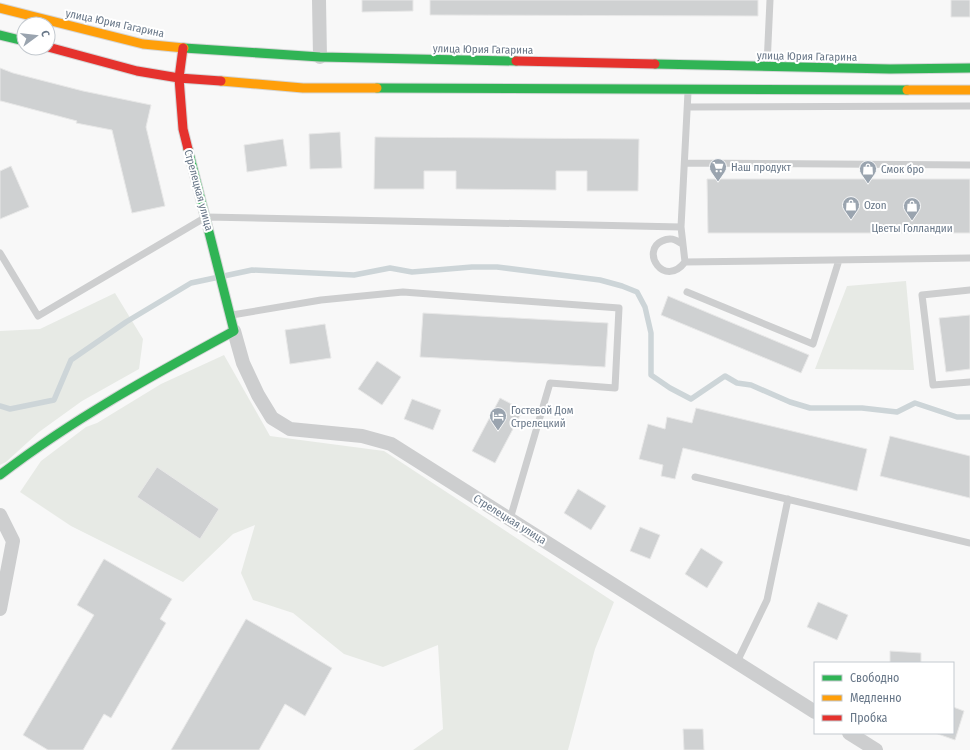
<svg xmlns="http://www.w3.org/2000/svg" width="970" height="750" viewBox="0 0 970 750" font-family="'Fira Sans Condensed',sans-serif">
<rect width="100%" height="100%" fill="#f8f8f8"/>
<path fill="#e7eae5" d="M 906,281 L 914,370 L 815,369 L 847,286 Z
M 115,293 L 143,339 L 139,369 L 82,401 L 97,423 L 161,384 L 224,355 L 270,436 L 384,451 L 614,602 L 595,649 L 568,750 L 413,750 L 443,729 L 438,645 L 383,667 L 344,654 L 293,613 L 253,600 L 241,573 L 255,525 L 233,534 L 183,582 L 71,526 L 20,492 L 41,461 L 86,427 L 97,423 L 82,401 L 39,432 L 6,462 L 0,465 L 0,331 L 40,329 Z"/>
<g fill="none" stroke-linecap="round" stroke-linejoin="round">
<path stroke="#cdd5d8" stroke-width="5.5" d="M 0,406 L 10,409 L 54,400 L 71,360 L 126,322 L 191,283 L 252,270 L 354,275 L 390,268 L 412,272 L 472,267 L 497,267 L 600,280 L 622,286 L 637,292 L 645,307 L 651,333 L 651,375 L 670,388 L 691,399 L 725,376 L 737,383 L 751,385 L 790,402 L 810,408 L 862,408 L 897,412 L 915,403 L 957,417 L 970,417"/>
</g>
<path fill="#cfd1d2" stroke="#e8e8e8" d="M 362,0 L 413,0 L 413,11 L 362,12 Z
M 430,0 L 758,0 L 758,16 L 430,15 Z
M 951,0 L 970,0 L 970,17 L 951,17 Z
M 0,68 L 13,73 L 83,91 L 151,105 L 146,127 L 165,206 L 132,213 L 112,130 L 76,123 L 77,121 L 1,101 L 0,101 Z
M 340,132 L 342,168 L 310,169 L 309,134 Z
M 375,137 L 639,139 L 638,191 L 587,191 L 587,171 L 556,171 L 556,190 L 456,189 L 456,171 L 424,171 L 424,189 L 374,189 Z
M 283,139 L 287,166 L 247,172 L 244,145 Z
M 11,166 L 29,207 L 0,219 L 0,171 Z
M 707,179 L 970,179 L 970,233 L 708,233 Z
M 668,296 L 809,355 L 801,373 L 661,315 Z
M 423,313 L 608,323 L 605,367 L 420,357 Z
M 970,315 L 970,369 L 946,372 L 939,318 Z
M 325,324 L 331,358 L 290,364 L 285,330 Z
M 377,361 L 401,377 L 382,405 L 358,389 Z
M 500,398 L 523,410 L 495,463 L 472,451 Z
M 412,399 L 441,410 L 433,430 L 404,419 Z
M 696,408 L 867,449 L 857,491 L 683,448 L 675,479 L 661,476 L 663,465 L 639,459 L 648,424 L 665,429 L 667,417 L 692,423 Z
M 890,436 L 970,456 L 970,498 L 880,476 Z
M 157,467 L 219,509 L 200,539 L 137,497 Z
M 578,489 L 606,506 L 591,530 L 564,513 Z
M 640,527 L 660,535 L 650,559 L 630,551 Z
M 701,548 L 723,562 L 707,588 L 685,574 Z
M 104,559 L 172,599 L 160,619 L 166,623 L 111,718 L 104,714 L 83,750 L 48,750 L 23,735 L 94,615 L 77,605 Z
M 818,602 L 848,615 L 837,640 L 807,627 Z
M 246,619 L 332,668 L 305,716 L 285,704 L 259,750 L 171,750 Z
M 890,651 L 921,653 L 921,663 L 890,663 Z
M 953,707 L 964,711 L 955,740 L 935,733 L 953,733 Z
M 683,729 L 703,729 L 704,750 L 684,750 Z"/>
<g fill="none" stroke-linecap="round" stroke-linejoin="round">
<g stroke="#d5d6d7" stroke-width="11">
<path id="fast" d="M 0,35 L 24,41
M 184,48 L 320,57 L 516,61
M 655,64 L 890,69 L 970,68
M 377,88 L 907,90
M 0,475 C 73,419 153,375 234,331 L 188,149"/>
</g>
<g stroke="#d5d6d7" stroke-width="11">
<path id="slow" d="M 0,8 L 143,44 L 184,48
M 221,81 L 303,88 L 377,88
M 907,90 L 970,90"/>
</g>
<g stroke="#d5d6d7" stroke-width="11">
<path id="jam" d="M 48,47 L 137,71 L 179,78 L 221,81
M 183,48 L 179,78 L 183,129 L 188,149
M 516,61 L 655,64"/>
</g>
<path stroke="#cdcecf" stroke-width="7" d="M 767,65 L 770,0
M 688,92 L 681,227 L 685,262 L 970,258
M 688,107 L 970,106
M 685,163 L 970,165
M 682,244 C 675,239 670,237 662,241 C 640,251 664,289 685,262
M 0,253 L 38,316 L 206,217 L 681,227
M 970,290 L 922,295 L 933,385 L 970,382
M 687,292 L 813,344 L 839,260
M 232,315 L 321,300 L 403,292 L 619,308 L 615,388 L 550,383 L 510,519
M 695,477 L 970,543
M 737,662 L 767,600 L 788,499"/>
<path stroke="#cdcecf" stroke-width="14" d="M 319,0 L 320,57
M 234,331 L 243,363 L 258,395 L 272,418 L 290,429 L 362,436 L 391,444 L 815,712
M 0,515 L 13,541 L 0,609
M 849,733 L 876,750"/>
<use href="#fast" stroke="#30b455" stroke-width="9"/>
<use href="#slow" stroke="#ff9f0a" stroke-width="9"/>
<use href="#jam" stroke="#e5322d" stroke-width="9"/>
</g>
<defs>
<g id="supermarket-pin" transform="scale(0.9)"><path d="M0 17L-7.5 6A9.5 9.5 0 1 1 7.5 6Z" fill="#9aa4af" stroke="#fff"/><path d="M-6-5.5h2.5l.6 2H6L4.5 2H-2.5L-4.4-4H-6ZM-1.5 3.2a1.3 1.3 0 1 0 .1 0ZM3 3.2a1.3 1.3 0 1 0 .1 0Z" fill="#fff"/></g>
<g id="shop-pin" transform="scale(0.9)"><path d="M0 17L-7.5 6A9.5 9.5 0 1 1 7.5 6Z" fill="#9aa4af" stroke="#fff"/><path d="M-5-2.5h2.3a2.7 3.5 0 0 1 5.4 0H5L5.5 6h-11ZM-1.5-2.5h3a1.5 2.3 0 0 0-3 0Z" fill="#fff"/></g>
<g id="hotel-pin" transform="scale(0.9)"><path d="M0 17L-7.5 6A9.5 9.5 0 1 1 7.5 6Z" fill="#9aa4af" stroke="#fff"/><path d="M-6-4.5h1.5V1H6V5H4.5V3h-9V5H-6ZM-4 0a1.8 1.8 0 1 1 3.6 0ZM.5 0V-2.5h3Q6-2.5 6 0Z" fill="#fff"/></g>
</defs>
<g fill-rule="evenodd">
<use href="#supermarket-pin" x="718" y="167"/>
<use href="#shop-pin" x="868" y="169"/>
<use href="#shop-pin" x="851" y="205"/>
<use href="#shop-pin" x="912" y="206"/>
<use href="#hotel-pin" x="498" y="416"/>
</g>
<g text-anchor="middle" stroke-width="4" stroke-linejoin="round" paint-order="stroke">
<g font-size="11" fill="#687788" stroke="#fff">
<text transform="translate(115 23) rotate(12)" y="4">улица Юрия Гагарина</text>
<text transform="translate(483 49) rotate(1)" y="4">улица Юрия Гагарина</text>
<text transform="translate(807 56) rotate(1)" y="4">улица Юрия Гагарина</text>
<text transform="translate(199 190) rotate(75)" y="4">Стрелецкая улица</text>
<text transform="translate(510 519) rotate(32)" y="4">Стрелецкая улица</text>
</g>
<g font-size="11" fill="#687788" stroke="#fff" text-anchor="start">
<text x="731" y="171">Наш продукт</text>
<text x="881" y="173">Смок бро</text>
<text x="864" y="209">Ozon</text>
<text x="912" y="232" text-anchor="middle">Цветы Голландии</text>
<text x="511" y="414">Гостевой Дом<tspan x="511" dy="13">Стрелецкий</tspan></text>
</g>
</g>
<rect x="814" y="662" width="140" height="72" fill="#ffffff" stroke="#c3c9cf"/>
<rect x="822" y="675" width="20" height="6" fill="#30b455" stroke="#c3c9cf"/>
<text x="850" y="682" font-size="12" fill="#687788">Свободно</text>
<rect x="822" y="695" width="20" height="6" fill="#ff9f0a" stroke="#c3c9cf"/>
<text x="850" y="702" font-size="12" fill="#687788">Медленно</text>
<rect x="822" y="715" width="20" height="6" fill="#e5322d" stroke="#c3c9cf"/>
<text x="850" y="722" font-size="12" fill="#687788">Пробка</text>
<g transform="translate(36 36) rotate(75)"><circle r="19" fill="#ffffff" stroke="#c3c9cf"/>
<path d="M0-3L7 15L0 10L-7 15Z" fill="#9aa4af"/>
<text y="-6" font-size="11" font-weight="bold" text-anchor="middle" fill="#687788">С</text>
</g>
</svg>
